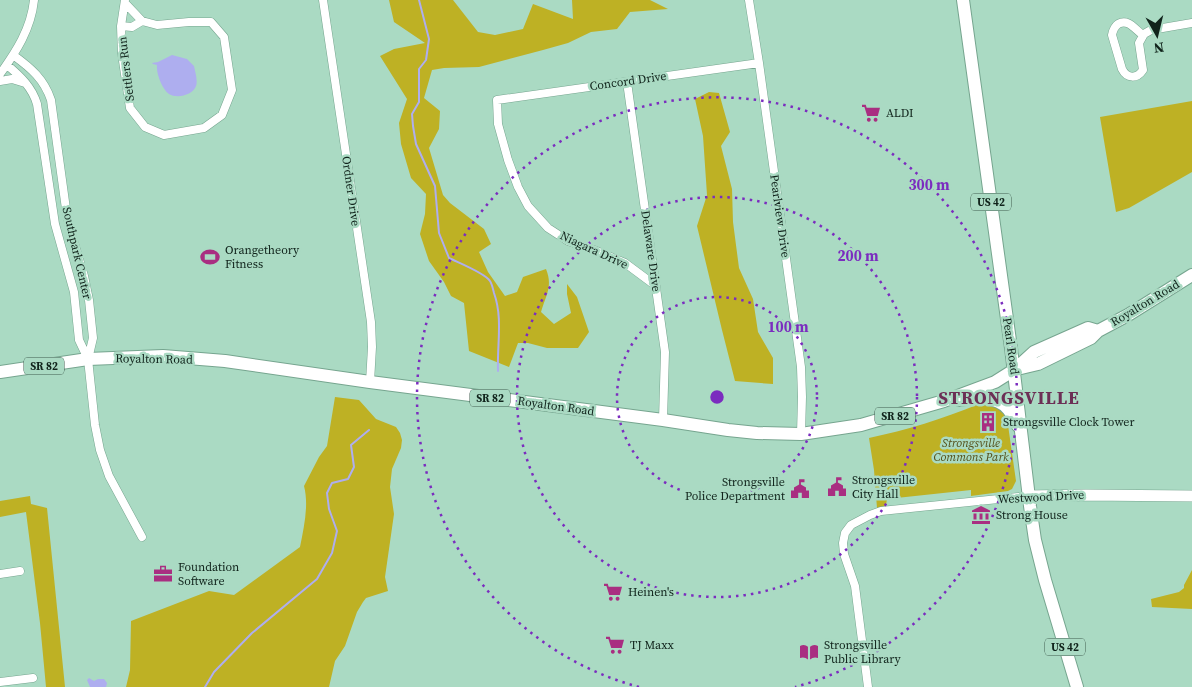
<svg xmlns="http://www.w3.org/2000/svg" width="1192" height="687" viewBox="0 0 1192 687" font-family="'Source Serif 4',serif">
<rect width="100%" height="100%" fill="#aadac3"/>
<path fill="#beb124" d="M 389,0 L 453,0 L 478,32 L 495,35 L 523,29 L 533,4 L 573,19 L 572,0 L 650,0 L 668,9 L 630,12 L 617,29 L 591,32 L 568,43 L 543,50 L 479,67 L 444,68 L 432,70 L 424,98 L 440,111 L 439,129 L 429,148 L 443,195 L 450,203 L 484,229 L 491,244 L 479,252 L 488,272 L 505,296 L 517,292 L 523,277 L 546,269 C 553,286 546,295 541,312 L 554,324 L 571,313 L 567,294 L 567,284 L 577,297 L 589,332 L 578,348 L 547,348 L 528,343 L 518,343 L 509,367 L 469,351 L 464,303 L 451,296 L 444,282 L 429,261 L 420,234 L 425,214 L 426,194 L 411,178 L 401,144 L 399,123 L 407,99 L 380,56 L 394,49 L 425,43 L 394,22 Z
M 709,92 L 719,93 L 730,132 L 721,146 L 732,189 L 733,222 L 739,268 L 753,299 L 758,332 L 773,358 L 773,384 L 735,381 L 722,330 L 697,226 L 707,195 L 703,136 L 695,99 Z
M 1192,101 L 1192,172 L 1129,208 L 1116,212 L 1100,117 Z
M 335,397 L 359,400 L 376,419 L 396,427 L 400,433 L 402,440 L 401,448 L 392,469 L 390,487 L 394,514 L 385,577 L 388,591 L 366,598 L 363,602 L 357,612 L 345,646 L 335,661 L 329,687 L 126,687 L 130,670 L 131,621 L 209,591 L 234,595 L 300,547 C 304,527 309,505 304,486 L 319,457 L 327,446 Z
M 979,404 L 999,404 L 1005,415 L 1008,425 L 1016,481 L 1012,489 L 1008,491 L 971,496 L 971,490 L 887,499 L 886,505 L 885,507 L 877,508 L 874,470 L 869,438 C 907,430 942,419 979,404 Z
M 30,496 L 31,504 L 47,508 L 65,687 L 46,687 L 40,623 L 26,512 L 0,517 L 0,501 Z
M 1192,570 L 1192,609 L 1152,607 L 1151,599 L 1179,592 L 1184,588 L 1184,585 Z"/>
<path fill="#aeaeef" d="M 172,55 L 187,59 L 194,66 C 195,72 198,80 196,86 C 193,95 177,99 169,94 C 162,89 156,73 157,65 L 153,64 L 152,63 L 158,62 Z
M 89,678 L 94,681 L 98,679 L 104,679 L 107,683 L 106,687 L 90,687 L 87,680 Z"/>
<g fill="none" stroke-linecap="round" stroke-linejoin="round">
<path stroke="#aeaeef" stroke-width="2" d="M 419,0 L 429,39 L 426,60 L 419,69 L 419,102 L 412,114 L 413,126 L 416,144 L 435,186 L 439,233 L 449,258 C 459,263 485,273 490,281 C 492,284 493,289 494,293 C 503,318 497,344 498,371
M 205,687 L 214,672 L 252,633 L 317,579 L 332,553 L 337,531 L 329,509 L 327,493 L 332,483 L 348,479 L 354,467 L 351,445 L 369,430"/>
<g stroke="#76a58f" stroke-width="9">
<path id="street" d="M 125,0 L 121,26 L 122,54 L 130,108 L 145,127 L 164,135 L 204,128 L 222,115 L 232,90 L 224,37 L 211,22 L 189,22 L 157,25 L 142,21 L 125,3
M 323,0 L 371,322 L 372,347 L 370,382
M 749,0 L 759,63 L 801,367 L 802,397 L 801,434
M 121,26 L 132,27 L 142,21
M 1143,35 C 1135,30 1129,18 1118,24 C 1114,27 1113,30 1112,35 L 1122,69 C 1127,79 1137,79 1143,70 L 1139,43 L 1144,34 L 1151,30 L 1192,23
M 13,55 C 31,68 44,79 51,100 L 66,209 L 70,229 L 84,276 L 89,300 L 93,338 L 88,359
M 7,65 C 20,76 32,87 37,104 L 55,224 L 74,292 L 79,340 L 88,359 L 95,425 L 100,450 L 109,476 L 142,537
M 0,74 C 16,52 31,29 34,0
M 0,81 L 12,79 L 25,83
M 627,82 L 665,352 L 663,420
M 656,286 L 625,263 L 594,250 L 568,241 L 548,228 L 528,206 L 518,187 L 508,160 L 498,124 L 497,100 L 759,63
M 0,574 L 20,571
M 0,682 L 33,678
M 868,687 L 855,586 L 844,554 L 843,543 L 845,533 L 851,525 L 870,515 L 881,511 L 1028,496"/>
</g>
<g stroke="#76a58f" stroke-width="12">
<path id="secondary" d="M 1028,496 L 1086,495 L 1192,496"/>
</g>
<g stroke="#76a58f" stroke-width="14">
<path id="primary" d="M 963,0 L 1011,348 L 1030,506 L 1035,540 L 1045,580 L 1077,687
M 1017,369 L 1038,364 L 1091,338 L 1098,331 L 1128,315 L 1192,275
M 0,372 L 88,359 L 163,356 L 225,361 L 370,382 L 663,420 L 728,430 L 757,433 L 801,434 L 861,425 L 944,401 L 995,382 L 1014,370 L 1034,352 L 1088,328 L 1098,331
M 959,400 C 975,398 996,395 1008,409 C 1012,414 1015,421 1018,426"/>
</g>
<use href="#street" stroke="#fff" stroke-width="8"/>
<use href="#secondary" stroke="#fff" stroke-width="11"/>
<use href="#primary" stroke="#fff" stroke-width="12"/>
</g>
<g fill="none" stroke="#7b2cbf" stroke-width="2.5" stroke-dasharray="2.5 5">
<circle cx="717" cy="397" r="100"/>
<circle cx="717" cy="397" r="200"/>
<path d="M639 687A300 300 0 1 1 795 687"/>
</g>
<defs>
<g id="supermarket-bare" transform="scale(1.5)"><path d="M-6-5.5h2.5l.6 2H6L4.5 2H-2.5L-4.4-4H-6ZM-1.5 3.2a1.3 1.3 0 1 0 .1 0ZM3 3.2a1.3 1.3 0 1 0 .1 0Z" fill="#a92e81" stroke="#aadac3" stroke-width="2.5" paint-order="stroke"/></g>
<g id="stadium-bare" transform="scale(1.5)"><path d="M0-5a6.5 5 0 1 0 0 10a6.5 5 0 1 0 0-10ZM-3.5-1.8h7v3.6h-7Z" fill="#a92e81" stroke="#aadac3" stroke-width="2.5" paint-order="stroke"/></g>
<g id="building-bare" transform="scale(1.5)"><path d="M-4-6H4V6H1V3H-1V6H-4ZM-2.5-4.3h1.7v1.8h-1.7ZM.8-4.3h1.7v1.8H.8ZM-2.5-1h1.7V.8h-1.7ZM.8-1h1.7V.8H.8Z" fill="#a92e81" stroke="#aadac3" stroke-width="2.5" paint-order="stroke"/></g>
<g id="civic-bare" transform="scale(1.5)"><path d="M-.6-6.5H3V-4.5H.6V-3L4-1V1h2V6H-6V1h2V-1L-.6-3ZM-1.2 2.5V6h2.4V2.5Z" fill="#a92e81" stroke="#aadac3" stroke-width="2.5" paint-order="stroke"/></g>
<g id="museum-bare" transform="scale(1.5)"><path d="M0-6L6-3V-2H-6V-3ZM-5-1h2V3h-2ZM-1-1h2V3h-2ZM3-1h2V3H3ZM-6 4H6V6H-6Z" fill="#a92e81" stroke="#aadac3" stroke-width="2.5" paint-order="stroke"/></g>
<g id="office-bare" transform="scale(1.5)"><path d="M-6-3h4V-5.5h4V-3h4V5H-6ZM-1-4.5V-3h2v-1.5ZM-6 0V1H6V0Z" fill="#a92e81" stroke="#aadac3" stroke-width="2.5" paint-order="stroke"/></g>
<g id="library-bare" transform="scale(1.5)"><path d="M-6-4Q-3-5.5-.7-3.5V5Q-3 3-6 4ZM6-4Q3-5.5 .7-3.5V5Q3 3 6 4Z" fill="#a92e81" stroke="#aadac3" stroke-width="2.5" paint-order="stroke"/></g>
</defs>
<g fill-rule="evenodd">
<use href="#supermarket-bare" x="871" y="113"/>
<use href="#stadium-bare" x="210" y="257"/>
<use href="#building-bare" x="988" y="422"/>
<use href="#civic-bare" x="837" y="487"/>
<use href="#civic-bare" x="800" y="489"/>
<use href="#museum-bare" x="981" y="515"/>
<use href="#office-bare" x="163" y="574"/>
<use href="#supermarket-bare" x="613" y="592"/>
<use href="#supermarket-bare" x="615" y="645"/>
<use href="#library-bare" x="809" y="652"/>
</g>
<g text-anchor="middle" stroke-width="5" stroke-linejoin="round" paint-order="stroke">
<g fill="#aadac3" stroke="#3e5a4d" stroke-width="1">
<rect x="971" y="193.5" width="40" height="17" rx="4"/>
<rect x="24" y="357.5" width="40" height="17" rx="4"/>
<rect x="470" y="389.5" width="40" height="17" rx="4"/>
<rect x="875" y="407.5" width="40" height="17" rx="4"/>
<rect x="1045" y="638.5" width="40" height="17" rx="4"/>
</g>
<g font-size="11" font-weight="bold" fill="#10231b">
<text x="991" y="206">US 42</text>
<text x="44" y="370">SR 82</text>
<text x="490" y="402">SR 82</text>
<text x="895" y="420">SR 82</text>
<text x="1065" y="651">US 42</text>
</g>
<g font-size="12" fill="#10231b" stroke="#aadac3">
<text transform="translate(126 69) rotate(-97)" y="4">Settlers Run</text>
<text transform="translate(628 81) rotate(-8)" y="4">Concord Drive</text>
<text transform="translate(351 191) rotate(82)" y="4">Ordner Drive</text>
<text transform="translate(780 216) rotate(82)" y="4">Pearlview Drive</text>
<text transform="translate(594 250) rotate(25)" y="4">Niagara Drive</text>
<text transform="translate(651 251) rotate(82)" y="4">Delaware Drive</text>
<text transform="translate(77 253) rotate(77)" y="4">Southpark Center</text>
<text transform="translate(1145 303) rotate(-31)" y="4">Royalton Road</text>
<text transform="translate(1011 346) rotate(82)" y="4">Pearl Road</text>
<text transform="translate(154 359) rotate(1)" y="4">Royalton Road</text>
<text transform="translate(556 406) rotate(8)" y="4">Royalton Road</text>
<text transform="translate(1041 497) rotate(-3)" y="4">Westwood Drive</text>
</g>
<g font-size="12" fill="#10231b" stroke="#aadac3" text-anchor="start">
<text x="886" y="117">ALDI</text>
<text x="225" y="254">Orangetheory<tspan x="225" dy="14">Fitness</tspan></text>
<text x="1003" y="426">Strongsville Clock Tower</text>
<text x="852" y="484">Strongsville<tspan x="852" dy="14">City Hall</tspan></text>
<text x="785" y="486" text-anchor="end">Strongsville<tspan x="785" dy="14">Police Department</tspan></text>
<text x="996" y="519">Strong House</text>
<text x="178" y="571">Foundation<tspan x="178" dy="14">Software</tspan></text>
<text x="628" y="596">Heinen's</text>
<text x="630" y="649">TJ Maxx</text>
<text x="824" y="649">Strongsville<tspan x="824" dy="14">Public Library</tspan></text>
</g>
<g font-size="12" font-style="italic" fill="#534e18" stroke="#aadac3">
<text x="971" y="447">Strongsville<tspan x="971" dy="14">Commons Park</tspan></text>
</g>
<g font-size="18" font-weight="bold" letter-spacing="1" fill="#6c2f55" stroke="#aadac3">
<text x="1009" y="404">STRONGSVILLE</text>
</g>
</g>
<circle cx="717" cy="397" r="8" fill="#7b2cbf" stroke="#aadac3" stroke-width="2.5"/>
<g font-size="15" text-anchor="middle" font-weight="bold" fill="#7b2cbf" stroke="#aadac3" stroke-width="5" stroke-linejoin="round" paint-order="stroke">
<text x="929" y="190">300 m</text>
<text x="858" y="261">200 m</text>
<text x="788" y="332">100 m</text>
</g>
<g transform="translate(1157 35) rotate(172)" stroke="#aadac3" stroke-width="4" paint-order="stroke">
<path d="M0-4L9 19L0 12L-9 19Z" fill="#10231b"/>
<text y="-8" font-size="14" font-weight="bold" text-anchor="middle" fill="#10231b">N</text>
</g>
</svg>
